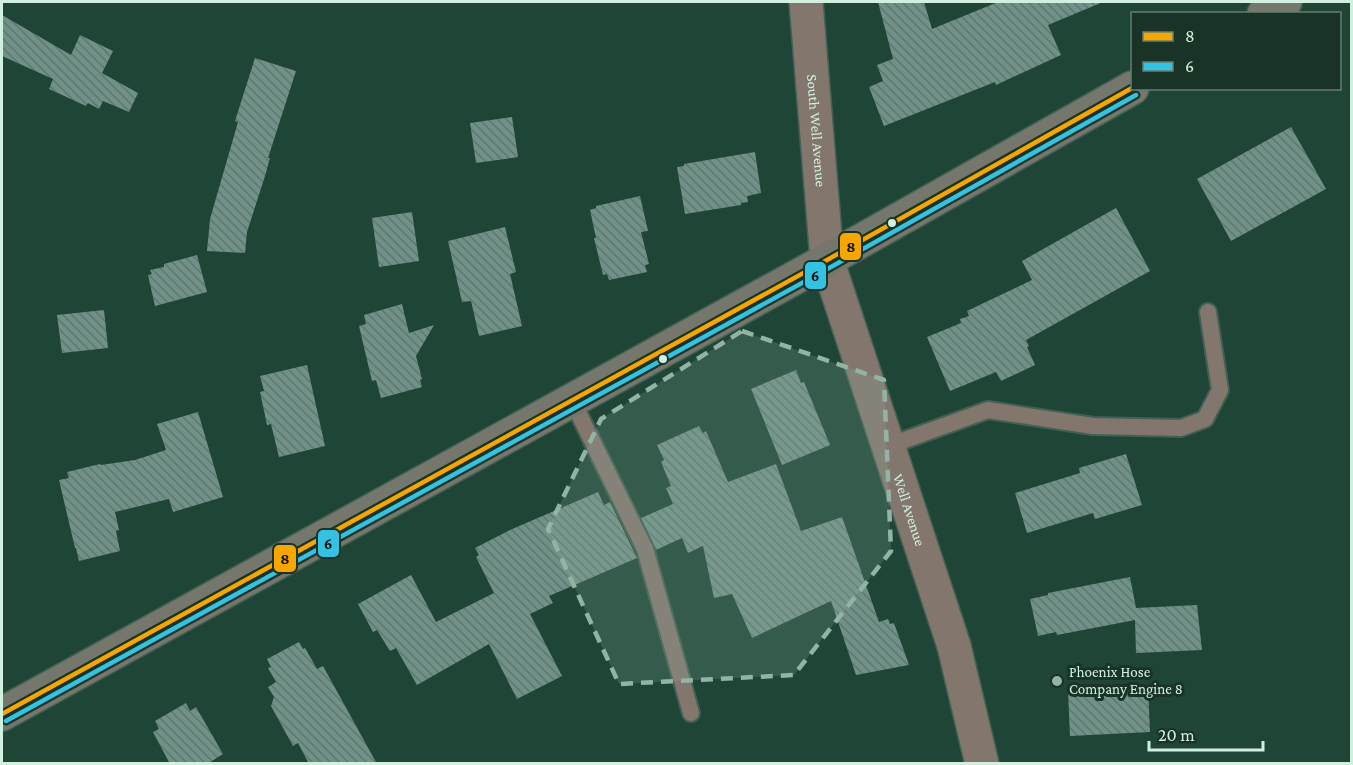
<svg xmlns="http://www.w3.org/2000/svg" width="1353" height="765" viewBox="0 0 1353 765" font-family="'Crimson Pro',serif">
<defs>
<pattern id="building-back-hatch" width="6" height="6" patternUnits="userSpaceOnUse" patternTransform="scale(1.5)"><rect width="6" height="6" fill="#709187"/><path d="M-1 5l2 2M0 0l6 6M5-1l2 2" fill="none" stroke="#5f776f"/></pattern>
</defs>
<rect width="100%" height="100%" fill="#1f4536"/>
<path fill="url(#building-back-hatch)" d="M 878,2 L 924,2 L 932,29 L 998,2 L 1103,2 L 1048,25 L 1061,55 L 996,85 L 995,82 L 884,126 L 869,87 L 883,81 L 877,65 L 893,59 Z
M 2,15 L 71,55 L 80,35 L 113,51 L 102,73 L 138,93 L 129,112 L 103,101 L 99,109 L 88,103 L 86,106 L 49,89 L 53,79 L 2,56 Z
M 255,58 L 296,71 L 268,158 L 270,158 L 265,176 L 247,232 L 245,253 L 207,251 L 210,219 L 238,122 L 235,121 Z
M 512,117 L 518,157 L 476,163 L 470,123 Z
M 1291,127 L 1326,189 L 1231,241 L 1197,179 Z
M 755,152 L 761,193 L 747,196 L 748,202 L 741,203 L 741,205 L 685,214 L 677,167 L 684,166 L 684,164 Z
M 640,196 L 648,231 L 641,232 L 649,264 L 645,265 L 647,272 L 609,280 L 607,274 L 603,275 L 594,238 L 596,238 L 590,210 L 596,208 L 596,206 Z
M 1116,208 L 1150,271 L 1026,340 L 1029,346 L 1027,347 L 1035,365 L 1001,381 L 996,372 L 950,391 L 927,337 L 961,323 L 960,319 L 969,316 L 967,311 L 1032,280 L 1022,261 Z
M 412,212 L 419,261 L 379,267 L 372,218 Z
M 505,227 L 516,272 L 510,274 L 522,326 L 479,336 L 471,301 L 462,302 L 448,241 Z
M 197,255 L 207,292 L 155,306 L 148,275 L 152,274 L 150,270 L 164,267 L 164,264 Z
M 402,304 L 409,333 L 434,325 L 416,356 L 422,379 L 420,380 L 422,387 L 381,398 L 376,380 L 372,381 L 359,326 L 366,324 L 364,315 Z
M 104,310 L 108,348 L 62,353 L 57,315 Z
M 307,365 L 325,446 L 279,457 L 271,424 L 267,425 L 260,392 L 264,391 L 260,376 Z
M 796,370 L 801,383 L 804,382 L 830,445 L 782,465 L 751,389 Z
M 198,412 L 223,497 L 173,512 L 169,499 L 115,512 L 119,530 L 116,531 L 120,551 L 79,561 L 76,548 L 75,548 L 59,480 L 69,478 L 67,472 L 100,464 L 101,465 L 135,460 L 166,450 L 157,424 Z
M 699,426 L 703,433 L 706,431 L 728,482 L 776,464 L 801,531 L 842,517 L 879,622 L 888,619 L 890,624 L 894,623 L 909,665 L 856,675 L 831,601 L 752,638 L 732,594 L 714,598 L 703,546 L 688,553 L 682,538 L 656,550 L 641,518 L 673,504 L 666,488 L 671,486 L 661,462 L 664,460 L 657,445 Z
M 1126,454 L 1142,505 L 1095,519 L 1093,513 L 1027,533 L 1015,493 L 1080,473 L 1079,468 Z
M 598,492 L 604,505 L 610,502 L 637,558 L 549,596 L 553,603 L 530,614 L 562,676 L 517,699 L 489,644 L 417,685 L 396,648 L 390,651 L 377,630 L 373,632 L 358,604 L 411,575 L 436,622 L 494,593 L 476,557 L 479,555 L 475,548 L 510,530 Z
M 1130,577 L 1136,608 L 1197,605 L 1202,650 L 1136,653 L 1135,620 L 1057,635 L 1056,632 L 1038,636 L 1030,599 L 1048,595 L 1048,593 Z
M 299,642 L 303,649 L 305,648 L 317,669 L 323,666 L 377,764 L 309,764 L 298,743 L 293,746 L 271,706 L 274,697 L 268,687 L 276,682 L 268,668 L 271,667 L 267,659 Z
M 1148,688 L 1150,732 L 1070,736 L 1068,691 Z
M 186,703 L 190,711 L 196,707 L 223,754 L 207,764 L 170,764 L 153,732 L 159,729 L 155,721 Z"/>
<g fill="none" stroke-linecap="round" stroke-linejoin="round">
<g stroke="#426054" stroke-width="20">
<path id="lane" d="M 572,400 L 645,549 L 691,713
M 888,446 L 988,410 L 1093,426 L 1181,428 L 1205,419 L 1220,390 L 1208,312"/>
</g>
<g stroke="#426054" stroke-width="36">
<g id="street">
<path id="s1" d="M 806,2 L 827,260 L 954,646 L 982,764"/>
</g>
</g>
<g stroke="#426054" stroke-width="36">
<path id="primary" d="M 1264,14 L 1285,2
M 2,714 L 827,260 L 1132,88"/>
</g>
<use href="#lane" stroke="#82766d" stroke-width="16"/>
<use href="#street" stroke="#82766d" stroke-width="33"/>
<use href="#primary" stroke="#75776c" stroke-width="33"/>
<g stroke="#193427" stroke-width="9">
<path id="bus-1" d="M 2,714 L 827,260 L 1132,88"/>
</g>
<g stroke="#193427" stroke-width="9">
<path id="bus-2" d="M 6,721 L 831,267 L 1136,95"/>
</g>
<use href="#bus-1" stroke="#f7a600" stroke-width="4.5"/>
<use href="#bus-2" stroke="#33c2e2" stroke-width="4.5"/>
</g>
<path fill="#93b4a4" fill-opacity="0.2" stroke="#93b4a4" stroke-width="4.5" stroke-dasharray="12 8" stroke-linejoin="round" d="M 742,331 L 884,380 L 891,551 L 794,675 L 619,684 L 548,529 L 601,419 Z"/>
<g fill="#d1f0e0" stroke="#193427" stroke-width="2">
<circle cx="892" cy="223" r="5"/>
<circle cx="663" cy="359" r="5"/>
</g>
<circle fill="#93b4a4" stroke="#193427" stroke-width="2" cx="1057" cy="681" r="6"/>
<g text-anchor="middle" stroke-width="6" stroke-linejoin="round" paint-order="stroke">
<g font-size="15" fill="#d1f0e0" stroke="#193427">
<text dy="5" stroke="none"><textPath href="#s1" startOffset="129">South Well Avenue</textPath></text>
<text dy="5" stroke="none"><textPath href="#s1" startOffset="522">Well Avenue</textPath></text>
</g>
<g font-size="15" fill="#d1f0e0" stroke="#193427" text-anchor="start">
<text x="1069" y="677">Phoenix Hose<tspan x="1069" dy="17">Company Engine 8</tspan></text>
</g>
</g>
<g stroke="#193427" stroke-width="2">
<rect x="839" y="232" width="23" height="29" rx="6" fill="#f7a600"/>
<rect x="804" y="261" width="23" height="29" rx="6" fill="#33c2e2"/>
<rect x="317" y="529" width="23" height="29" rx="6" fill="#33c2e2"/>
<rect x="273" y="544" width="24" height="29" rx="6" fill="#f7a600"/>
</g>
<g font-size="16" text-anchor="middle" font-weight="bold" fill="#111">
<text x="851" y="252">8</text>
<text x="815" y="281">6</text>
<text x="328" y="549">6</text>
<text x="285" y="564">8</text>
</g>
<rect width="1353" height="765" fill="none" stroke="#d1f0e0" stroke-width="6"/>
<rect x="1131" y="12" width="210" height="78" fill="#193427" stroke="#637f71" stroke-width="1.5"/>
<rect x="1143" y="32" width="30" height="9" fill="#f7a600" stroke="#637f71" stroke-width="1.5"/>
<text x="1185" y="42" font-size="18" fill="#d1f0e0">8</text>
<rect x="1143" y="62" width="30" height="9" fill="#33c2e2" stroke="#637f71" stroke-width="1.5"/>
<text x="1185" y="72" font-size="18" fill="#d1f0e0">6</text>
<path d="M1149 741v9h114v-9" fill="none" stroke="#d1f0e0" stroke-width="3"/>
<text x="1158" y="741" font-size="18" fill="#d1f0e0" stroke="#193427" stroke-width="4.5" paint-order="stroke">20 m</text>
</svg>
